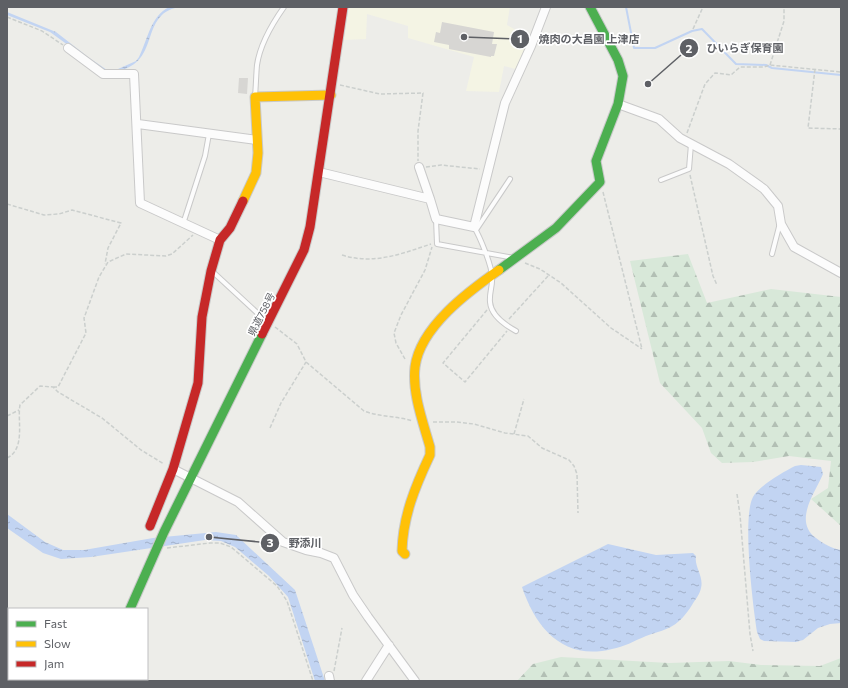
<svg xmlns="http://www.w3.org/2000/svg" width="848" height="688" viewBox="0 0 848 688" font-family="Commissioner,'Noto Sans JP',sans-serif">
<defs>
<pattern id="forest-firs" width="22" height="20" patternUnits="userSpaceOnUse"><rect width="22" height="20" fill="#d8e8d9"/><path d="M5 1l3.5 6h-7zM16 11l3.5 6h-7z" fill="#b2bfb4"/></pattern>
<pattern id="water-ripples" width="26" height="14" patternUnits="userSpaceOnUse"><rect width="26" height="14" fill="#c2d4f2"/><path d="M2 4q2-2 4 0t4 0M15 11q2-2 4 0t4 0" fill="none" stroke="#a1afc8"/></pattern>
</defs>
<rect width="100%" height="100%" fill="#edede9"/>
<path fill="#f4f4e4" d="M 349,7 L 510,7 L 507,25 L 533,40 L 519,70 L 504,66 L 499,92 L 466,91 L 474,57 L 408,38 L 408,26 L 367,14 L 366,39 L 344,40 Z"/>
<path fill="url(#forest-firs)" d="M 688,254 L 707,303 L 771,289 L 841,297 L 841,526 L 811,499 L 828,488 L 831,461 L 789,456 L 753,462 L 722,463 L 711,453 L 702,428 L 660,383 L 630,261 Z
M 561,657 L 669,663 L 729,661 L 761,665 L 820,666 L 841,658 L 841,681 L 517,681 L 533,664 Z"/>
<path fill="url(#water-ripples)" d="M 169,7 L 179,7 C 135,15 166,71 105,72 L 50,32 L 7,15 L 7,12 L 56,32 L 88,57 L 107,70 L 118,69 L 136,61 L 139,57 C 148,39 150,17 169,7 Z
M 801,465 L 821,467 L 823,474 C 815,493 793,521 816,538 C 824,544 831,548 841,550 L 841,623 L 830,624 L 818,628 L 803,640 L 796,642 L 764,641 L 760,639 L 757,632 C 753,607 742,517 753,497 C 759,486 783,472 795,466 Z
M 7,514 L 45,542 L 63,550 L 84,550 L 153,538 L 216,532 L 236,535 L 295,590 L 325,681 L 315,681 L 288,597 L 269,576 L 235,547 L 221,541 L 205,540 L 91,557 L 61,559 L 43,553 L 7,528 Z
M 608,544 L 656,555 L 693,553 L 696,556 C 694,567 704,576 701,588 C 700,594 695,600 692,605 C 678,627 670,628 646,636 C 634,641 624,647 612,649 C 564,661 536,629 522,587 Z"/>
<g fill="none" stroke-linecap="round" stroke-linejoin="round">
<path stroke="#c2d4f2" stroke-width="2" d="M 626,7 L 634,48 L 655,48 L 692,31 L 702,29 L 736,64 L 766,65 L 772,68 L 841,75"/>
</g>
<path fill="#d7d6d3" d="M 442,22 L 494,32 L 492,44 L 497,44 L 494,56 L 491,56 L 491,57 L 449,49 L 449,45 L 434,42 L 436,32 L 440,33 Z
M 239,78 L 248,78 L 247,94 L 238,93 Z"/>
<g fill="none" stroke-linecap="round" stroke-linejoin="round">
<g stroke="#c9c9c9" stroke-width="6">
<path id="lane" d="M 255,96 C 256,86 256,76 257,65 C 260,44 272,24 284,7
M 661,180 L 689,169 L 691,144
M 436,219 L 437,244 L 514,258
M 183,224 L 205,156 L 209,134
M 474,227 C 480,237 492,266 492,277 C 493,285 489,293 490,302 C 491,316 505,325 516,331
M 476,230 L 510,179
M 772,254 L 780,223
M 213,272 L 267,322"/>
</g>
<g stroke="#c9c9c9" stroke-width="10">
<path id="street" d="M 68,48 L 103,74 L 134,74 L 140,203 L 220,240
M 618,104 L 659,119 L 680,138 L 729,164 L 764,189 L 778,206 L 781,224 L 794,247 L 841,273
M 138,124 L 257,140
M 419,167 L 430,199
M 319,172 L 430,199 L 436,219 L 474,227 L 505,103 L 531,46 L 546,7
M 173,469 L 238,502 L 283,542 L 306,550 L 321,553 L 334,558 L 353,595 L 368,617 L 415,681
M 329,676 L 330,681
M 366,681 L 389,645"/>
</g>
<g stroke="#c8c9c9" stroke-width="11">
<path id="fast" d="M 499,270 L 556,228 L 600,182 L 596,161 L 618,104 L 623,76 L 618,60 L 590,7
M 130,609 L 164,532 L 262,334"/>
</g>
<g stroke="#c8c9c9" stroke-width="11">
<path id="slow" d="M 243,201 L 256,173 L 258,153 L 255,97 L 331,95
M 405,554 L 402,551 C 403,516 415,487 430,455 L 430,447 C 423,422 412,393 415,367 C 420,327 469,291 499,270"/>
</g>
<g stroke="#c8c9c9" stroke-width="11">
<path id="jam" d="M 262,334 L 304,250 L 310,227 L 343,7
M 150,526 L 173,469 L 198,383 L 202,317 L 211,271 L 220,240 L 230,228 L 243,201
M 107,681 L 108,679"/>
</g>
<path stroke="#cbcfcd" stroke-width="1.5" stroke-dasharray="4 2" stroke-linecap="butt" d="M 7,17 L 42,31 L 63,45
M 693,29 L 703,7
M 770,65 L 784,21 L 784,7
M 815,69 L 808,128 L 841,129
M 340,85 L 380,94 L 423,93 L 418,131 L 418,161
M 687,133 L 705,84 L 715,73 L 731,75 L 740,67 L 764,67 L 770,65 L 841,72
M 426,167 L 441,165 L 480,169
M 690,175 L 713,276 L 717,285
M 603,192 L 642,349
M 7,204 L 44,215 L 59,214 L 72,210 L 121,223 L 108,248 L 105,264
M 342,255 C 373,265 401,254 431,244
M 525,263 L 540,269 L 561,283 L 611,328 L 642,349
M 487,310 L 443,363 L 465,382 L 507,331
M 509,319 L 549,275
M 275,327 L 297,344 L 306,362 L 364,411 C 380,417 397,416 413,421
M 405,359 L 396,343 L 394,333 L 401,315 L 425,270 L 432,247
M 53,387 L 58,387 L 86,333 L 84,318 L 99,277 L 108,262 L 126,254 L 166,256 L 172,254 L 193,235
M 7,416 L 19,410
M 433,422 L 456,422 L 474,424 L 505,433 L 528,436 L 542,448 L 569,460 L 574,466 L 577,474 L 578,513
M 270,428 L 281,403 L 306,362
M 514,434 L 524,399
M 7,458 C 26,449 17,420 20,405 L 40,386 L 53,387 L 58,392 L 102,418 L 141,450 L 164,464
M 737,494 L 740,515 L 750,634 L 753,651
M 167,548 L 210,543 L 220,543 L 231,547 L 277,586 L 287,601 L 313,681
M 334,671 L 342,628"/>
<use href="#lane" stroke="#fcfcfc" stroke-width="4"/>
<use href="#street" stroke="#fcfcfc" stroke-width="8"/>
<use href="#fast" stroke="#4caf50" stroke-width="9"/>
<use href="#slow" stroke="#ffc107" stroke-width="9"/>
<use href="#jam" stroke="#c62828" stroke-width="9"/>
</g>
<g text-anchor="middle" stroke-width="3.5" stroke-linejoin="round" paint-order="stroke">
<g font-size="10" fill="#5e6065" stroke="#fff">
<text transform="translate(261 314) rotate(-63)" y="4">県道758号</text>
</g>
</g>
<path fill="none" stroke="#5e6065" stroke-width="1.5" d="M464 37L520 39M648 84L689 48M209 537L270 543"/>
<g fill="#5e6065" stroke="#fff" stroke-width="1.5">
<circle cx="464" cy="37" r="4"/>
<circle cx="648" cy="84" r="4"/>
<circle cx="209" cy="537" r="4"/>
<circle cx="520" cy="39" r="10"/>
<circle cx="689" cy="48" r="10"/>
<circle cx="270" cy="543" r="10"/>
</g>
<g font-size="12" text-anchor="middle" font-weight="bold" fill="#fff">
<text x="520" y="43">1</text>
<text x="689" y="53">2</text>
<text x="270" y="547">3</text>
</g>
<g font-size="11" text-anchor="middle" font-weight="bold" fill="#5e6065" stroke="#fff" stroke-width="3.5" stroke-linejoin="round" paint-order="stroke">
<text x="589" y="43">焼肉の大昌園 上津店</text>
<text x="745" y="52">ひいらぎ保育園</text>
<text x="305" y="547">野添川</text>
</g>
<rect width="848" height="688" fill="none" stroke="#5e6065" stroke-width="16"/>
<rect x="8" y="608" width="140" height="72" fill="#ffffff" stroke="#bfbfc1"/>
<rect x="16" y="621" width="20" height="6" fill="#4caf50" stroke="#bfbfc1"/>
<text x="44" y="628" font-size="12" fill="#5e6065">Fast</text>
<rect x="16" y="641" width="20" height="6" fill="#ffc107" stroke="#bfbfc1"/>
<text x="44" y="648" font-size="12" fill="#5e6065">Slow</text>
<rect x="16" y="661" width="20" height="6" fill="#c62828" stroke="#bfbfc1"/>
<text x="44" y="668" font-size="12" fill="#5e6065">Jam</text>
</svg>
